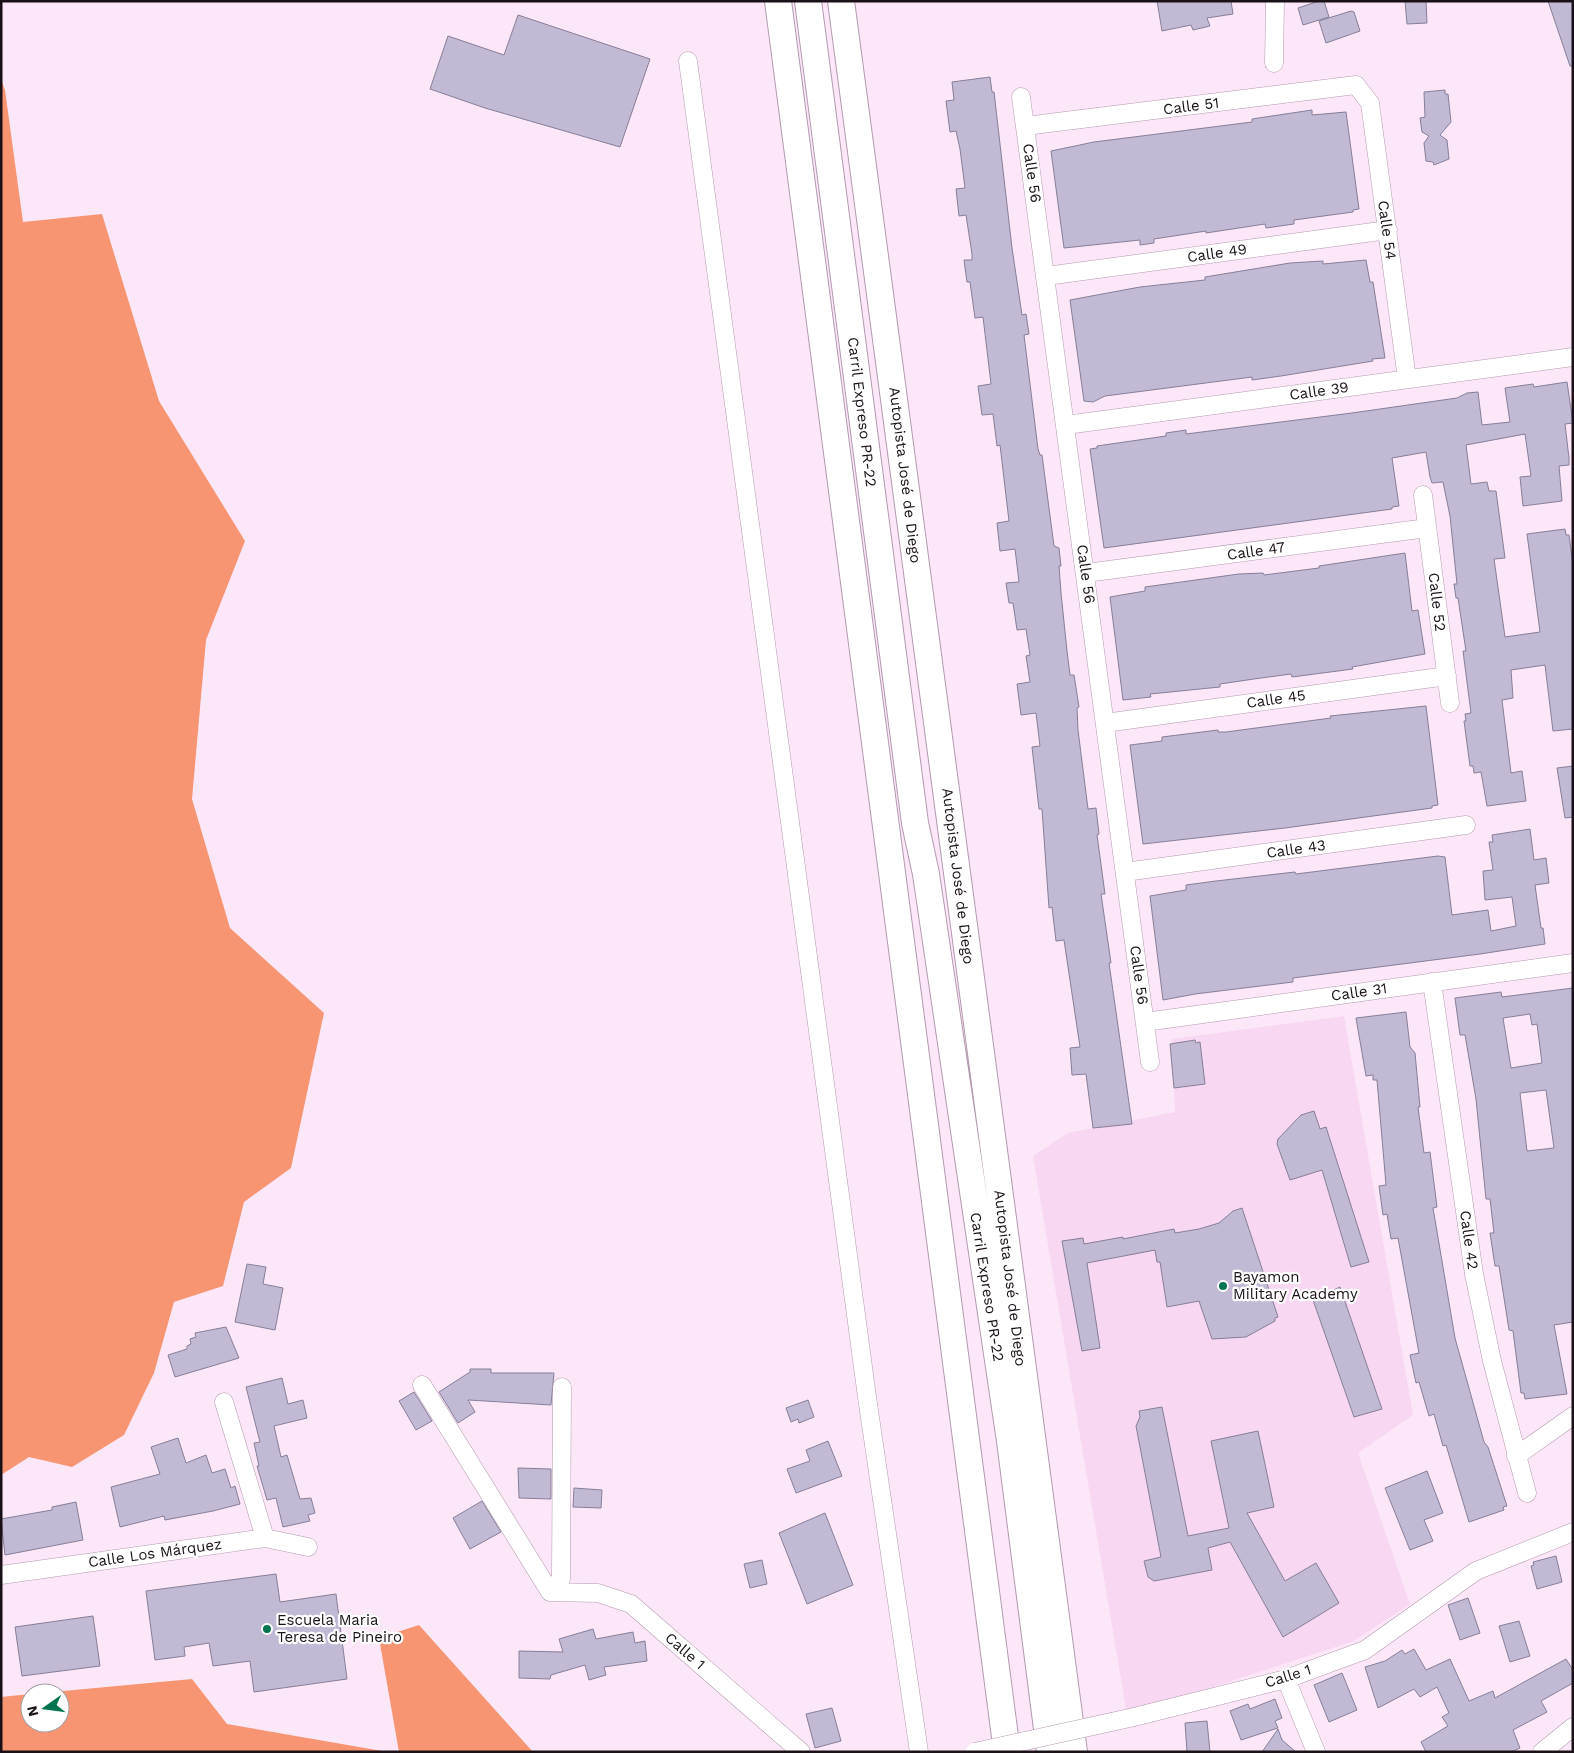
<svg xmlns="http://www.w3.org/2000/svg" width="1574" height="1753" viewBox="0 0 1574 1753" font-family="'Work Sans',sans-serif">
<rect width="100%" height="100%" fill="#fce7f8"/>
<path fill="#f7d7f1" d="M 1344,1016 L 1413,1415 L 1358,1453 L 1410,1604 L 1354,1641 L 1127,1715 L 1033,1156 L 1068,1133 L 1175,1112 L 1172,1039 Z"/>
<path fill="#f79572" d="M 1,80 L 5,90 L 23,222 L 102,214 L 159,401 L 245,541 L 206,640 L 192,799 L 230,928 L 324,1013 L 291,1168 L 244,1202 L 223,1286 L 174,1302 L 154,1373 L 124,1435 L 72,1467 L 29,1457 L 1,1475 Z
M 419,1625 L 533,1752 L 399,1752 L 379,1638 Z
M 192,1679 L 227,1724 L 388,1752 L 1,1752 L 1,1697 L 30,1694 L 30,1723 L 60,1723 L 60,1693 L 42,1693 Z"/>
<path fill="#c2bad5" stroke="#867e98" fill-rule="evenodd" d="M 1157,1 L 1231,1 L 1233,14 L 1207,18 L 1210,26 L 1193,30 L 1191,25 L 1162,31 Z
M 1319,1 L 1324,1 L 1329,17 L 1303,25 L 1298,8 Z
M 1405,1 L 1426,1 L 1427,23 L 1407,24 Z
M 1548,1 L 1573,1 L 1573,66 L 1570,66 Z
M 1351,11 L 1354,12 L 1360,31 L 1326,43 L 1319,21 Z
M 518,15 L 650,59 L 620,147 L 485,108 L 430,89 L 448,36 L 504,55 Z
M 990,77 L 992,92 L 994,92 L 1012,248 L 1022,315 L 1026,314 L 1029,334 L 1024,335 L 1038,449 L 1040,455 L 1042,455 L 1054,546 L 1059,548 L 1061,566 L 1059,566 L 1061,593 L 1067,651 L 1070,675 L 1074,675 L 1079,707 L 1077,708 L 1078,730 L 1088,809 L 1096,808 L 1099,834 L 1097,835 L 1105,894 L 1101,894 L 1111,963 L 1109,963 L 1132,1124 L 1093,1128 L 1086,1074 L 1072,1075 L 1070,1048 L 1080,1047 L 1064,940 L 1056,941 L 1052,907 L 1049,908 L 1042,809 L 1039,809 L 1032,747 L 1040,746 L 1036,713 L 1021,715 L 1017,684 L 1030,682 L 1026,656 L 1030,655 L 1026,629 L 1017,630 L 1013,603 L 1009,603 L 1006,583 L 1019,582 L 1015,549 L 1000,551 L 997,523 L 1009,521 L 1000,445 L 997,446 L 993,414 L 982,415 L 978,386 L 991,384 L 983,317 L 975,318 L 970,282 L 967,282 L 964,260 L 972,260 L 972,254 L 966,215 L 959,216 L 956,189 L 965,188 L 960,149 L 956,131 L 950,132 L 946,101 L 954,100 L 952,82 Z
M 1445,90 L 1445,94 L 1448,94 L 1451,122 L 1440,135 L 1447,140 L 1449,159 L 1434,165 L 1433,162 L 1426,161 L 1424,143 L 1429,136 L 1422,132 L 1420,118 L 1425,117 L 1424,92 Z
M 1312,110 L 1312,115 L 1346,112 L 1359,209 L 1353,210 L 1353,212 L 1294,220 L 1294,224 L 1266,228 L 1265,224 L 1206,233 L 1206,231 L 1154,239 L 1154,243 L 1140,245 L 1140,240 L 1064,248 L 1051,151 L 1094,142 L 1252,122 L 1252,119 Z
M 1366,260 L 1370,282 L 1373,282 L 1385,358 L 1372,359 L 1373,361 L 1281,376 L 1252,380 L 1252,377 L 1105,396 L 1093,402 L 1084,401 L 1070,300 L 1140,287 L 1205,280 L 1205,277 L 1290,263 L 1323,261 L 1323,264 Z
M 1567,382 L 1573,423 L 1565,424 L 1569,458 L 1569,465 L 1559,466 L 1562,501 L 1523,506 L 1520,477 L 1531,476 L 1525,434 L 1466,445 L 1471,484 L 1487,482 L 1489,491 L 1496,491 L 1505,558 L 1494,559 L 1505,637 L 1540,632 L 1527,534 L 1565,529 L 1566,535 L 1569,535 L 1573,565 L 1573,729 L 1553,731 L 1545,665 L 1511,670 L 1513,698 L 1502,700 L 1511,773 L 1522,771 L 1526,801 L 1487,806 L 1481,772 L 1474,773 L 1473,766 L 1470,766 L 1464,721 L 1466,721 L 1465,714 L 1471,713 L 1463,651 L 1466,651 L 1458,598 L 1456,598 L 1454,584 L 1457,584 L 1450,516 L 1443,482 L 1432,483 L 1430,477 L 1426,452 L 1392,458 L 1399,506 L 1392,507 L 1392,509 L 1104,548 L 1090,449 L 1097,448 L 1097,446 L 1166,436 L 1166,433 L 1186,430 L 1186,434 L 1352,413 L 1457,398 L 1467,393 L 1478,392 L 1482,425 L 1510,422 L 1505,388 L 1533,384 L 1534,387 Z
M 1405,553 L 1412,611 L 1418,610 L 1425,654 L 1352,667 L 1353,669 L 1292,677 L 1291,674 L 1254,679 L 1220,684 L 1220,687 L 1150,694 L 1151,697 L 1123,700 L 1110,597 L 1145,591 L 1145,587 L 1239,574 L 1263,573 L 1264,575 L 1319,568 L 1319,566 Z
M 1426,706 L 1438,805 L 1432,806 L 1432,808 L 1285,828 L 1143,844 L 1130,745 L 1162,741 L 1162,737 L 1218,730 L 1218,732 L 1226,732 L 1331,718 L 1330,716 Z
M 1573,766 L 1573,817 L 1565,818 L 1557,768 Z
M 1530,829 L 1534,860 L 1546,858 L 1549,883 L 1535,885 L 1541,928 L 1543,928 L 1545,944 L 1480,954 L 1293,978 L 1293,982 L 1195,994 L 1163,1000 L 1150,896 L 1186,890 L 1186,885 L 1216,881 L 1295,872 L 1296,874 L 1438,856 L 1445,857 L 1452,915 L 1488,910 L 1491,931 L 1516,926 L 1512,897 L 1485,900 L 1483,871 L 1493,870 L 1489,842 L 1493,842 L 1492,835 Z
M 1573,988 L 1573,1322 L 1554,1325 L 1567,1394 L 1525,1399 L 1524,1393 L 1521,1393 L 1513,1331 L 1509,1330 L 1499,1266 L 1495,1266 L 1490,1233 L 1494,1233 L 1490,1199 L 1486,1199 L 1476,1099 L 1465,1035 L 1460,1035 L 1455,998 L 1501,992 L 1502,997 ZM 1530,1014 L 1532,1025 L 1537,1024 L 1542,1063 L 1511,1068 L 1503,1018 ZM 1546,1090 L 1554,1148 L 1527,1151 L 1520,1093 Z
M 1406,1012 L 1410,1047 L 1415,1053 L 1420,1107 L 1418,1107 L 1424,1153 L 1430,1152 L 1437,1207 L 1433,1208 L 1455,1338 L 1484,1442 L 1488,1447 L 1507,1506 L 1503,1507 L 1504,1510 L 1469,1522 L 1446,1445 L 1443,1446 L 1434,1414 L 1429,1416 L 1419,1382 L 1416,1383 L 1410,1355 L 1419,1353 L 1398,1238 L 1391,1239 L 1387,1214 L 1383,1215 L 1379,1186 L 1386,1185 L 1377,1080 L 1373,1080 L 1373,1075 L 1366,1076 L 1356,1018 Z
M 1195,1040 L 1196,1043 L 1200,1042 L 1205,1084 L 1174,1088 L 1170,1044 Z
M 1314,1111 L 1320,1129 L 1326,1127 L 1369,1262 L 1351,1267 L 1322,1170 L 1290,1180 L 1277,1144 L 1278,1139 L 1301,1115 Z
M 1242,1208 L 1278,1317 L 1275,1318 L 1275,1321 L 1246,1337 L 1212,1339 L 1199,1301 L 1167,1307 L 1160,1262 L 1157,1262 L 1155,1250 L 1087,1263 L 1100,1348 L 1082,1351 L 1062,1241 L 1083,1238 L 1084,1244 L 1123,1237 L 1123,1239 L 1174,1229 L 1175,1233 L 1199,1229 L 1219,1223 L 1233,1211 Z
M 247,1264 L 266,1267 L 263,1284 L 283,1288 L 275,1330 L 235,1322 Z
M 1340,1287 L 1382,1409 L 1354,1417 L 1313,1300 Z
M 226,1327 L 239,1358 L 175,1377 L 168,1355 L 187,1349 L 187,1346 L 191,1344 L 190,1339 L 196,1337 L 195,1333 Z
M 470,1369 L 491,1369 L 491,1373 L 554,1373 L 551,1405 L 468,1400 L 475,1412 L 458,1423 L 439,1392 L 470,1372 Z
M 282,1378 L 288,1404 L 303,1400 L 307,1418 L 274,1426 L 281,1457 L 287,1455 L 300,1499 L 311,1498 L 315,1513 L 308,1515 L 310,1521 L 283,1527 L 276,1498 L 267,1500 L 257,1466 L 259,1466 L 254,1443 L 260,1442 L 246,1387 Z
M 414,1392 L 432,1421 L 416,1430 L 399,1401 Z
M 808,1400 L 814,1417 L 799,1423 L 798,1419 L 791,1422 L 786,1408 Z
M 1162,1407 L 1188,1536 L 1229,1528 L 1211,1441 L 1258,1431 L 1274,1507 L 1247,1513 L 1285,1581 L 1316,1563 L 1339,1603 L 1283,1637 L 1230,1542 L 1208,1548 L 1212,1570 L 1154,1581 L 1148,1577 L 1144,1561 L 1161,1557 L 1136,1426 L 1140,1417 L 1139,1411 Z
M 178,1438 L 186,1463 L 206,1455 L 212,1473 L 225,1469 L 231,1488 L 235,1486 L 240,1504 L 213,1511 L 165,1520 L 164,1516 L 120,1527 L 111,1487 L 160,1474 L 151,1447 Z
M 828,1441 L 842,1476 L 796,1493 L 787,1469 L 810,1461 L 806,1450 Z
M 518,1468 L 551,1469 L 551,1499 L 519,1498 Z
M 1427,1471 L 1443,1513 L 1424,1520 L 1433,1541 L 1410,1550 L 1385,1488 Z
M 574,1488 L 602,1490 L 601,1508 L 573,1507 Z
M 482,1501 L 501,1532 L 470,1549 L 453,1518 Z
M 76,1502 L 83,1540 L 5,1555 L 1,1519 L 52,1510 L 52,1507 Z
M 825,1513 L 853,1585 L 807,1604 L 779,1533 Z
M 1556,1556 L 1562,1582 L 1537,1589 L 1531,1566 L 1534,1565 L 1533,1562 Z
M 762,1560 L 767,1584 L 750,1588 L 744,1564 Z
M 276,1574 L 280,1602 L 336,1594 L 347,1679 L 254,1692 L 250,1661 L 213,1666 L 209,1643 L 184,1647 L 185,1656 L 155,1660 L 146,1591 Z
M 1468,1598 L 1480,1633 L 1460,1640 L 1448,1605 Z
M 93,1616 L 100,1666 L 22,1676 L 15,1627 Z
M 1519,1621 L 1530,1656 L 1510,1662 L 1499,1626 Z
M 593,1629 L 596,1639 L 633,1632 L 635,1643 L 645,1641 L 647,1661 L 604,1667 L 606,1675 L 589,1680 L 585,1665 L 551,1675 L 550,1679 L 519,1678 L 519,1651 L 563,1652 L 559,1639 Z
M 1414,1649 L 1426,1670 L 1450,1659 L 1469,1701 L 1493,1691 L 1495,1698 L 1566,1659 L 1573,1670 L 1573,1683 L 1541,1701 L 1547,1712 L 1513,1730 L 1520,1748 L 1511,1752 L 1426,1752 L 1421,1742 L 1448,1726 L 1442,1717 L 1449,1713 L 1437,1687 L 1420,1697 L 1414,1689 L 1378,1708 L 1365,1667 L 1385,1661 L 1402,1650 L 1405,1654 Z
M 1342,1673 L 1357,1710 L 1329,1722 L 1314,1685 Z
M 1275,1699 L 1282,1718 L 1275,1721 L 1278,1728 L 1241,1740 L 1230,1711 L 1248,1704 L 1250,1709 Z
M 832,1708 L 841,1741 L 815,1748 L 806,1714 Z
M 1207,1721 L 1210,1752 L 1187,1752 L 1185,1723 Z
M 1278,1729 L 1282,1740 L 1296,1752 L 1262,1752 Z"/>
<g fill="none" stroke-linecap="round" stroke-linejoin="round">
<g stroke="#b29aae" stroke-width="19">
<path id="minor" d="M 688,61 L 867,1397 L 919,1752
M 1274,63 L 1275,1
M 1021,97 L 1150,1062
M 1025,126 L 1356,85 L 1370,103 L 1407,379
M 1046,276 L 1388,230
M 1066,425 L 1573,357
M 1423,495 L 1450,703
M 1086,573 L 1427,528
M 1105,723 L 1447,676
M 1125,872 L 1466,825
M 1432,982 L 1474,1274 L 1492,1361 L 1527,1493
M 1145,1022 L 1573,963
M 422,1385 L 550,1592
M 224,1402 L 265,1538
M 1516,1456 L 1573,1416
M 1,1575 L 265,1538 L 308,1547
M 550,1592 L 598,1593 L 631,1604 L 801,1752
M 550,1592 L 561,1579 L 562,1387
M 1286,1679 L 1316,1752
M 1134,1717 L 1286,1679 L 1365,1650 L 1476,1571 L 1573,1532
M 1542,1752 L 1573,1727"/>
</g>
<g stroke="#b29aae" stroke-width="28">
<path id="highway" d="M 778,1 L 1007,1752
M 808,1 L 915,823 L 926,874 L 1010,1441 L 1050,1752
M 841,1 L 1074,1752"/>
</g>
<use href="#minor" stroke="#fff" stroke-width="18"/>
<use href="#highway" stroke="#fff" stroke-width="26"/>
<g stroke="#b29aae" stroke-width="19" stroke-linecap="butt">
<path id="minor-bridge" d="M 975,1752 L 1134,1717"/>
</g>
<use href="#minor-bridge" stroke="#fff" stroke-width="18"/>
</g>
<g fill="#00744f" stroke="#fff" stroke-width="2">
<circle cx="1223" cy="1286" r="5"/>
<circle cx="267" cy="1629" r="5"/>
</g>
<g text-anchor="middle" stroke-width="4.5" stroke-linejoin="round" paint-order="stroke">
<g font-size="15" fill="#1a1118" stroke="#fff">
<text transform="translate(1191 106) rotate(-7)" y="5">Calle 51</text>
<text transform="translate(1032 173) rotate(82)" y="5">Calle 56</text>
<text transform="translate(1387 230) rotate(82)" y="5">Calle 54</text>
<text transform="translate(1217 253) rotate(-8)" y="5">Calle 49</text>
<text transform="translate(1319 391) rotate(-8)" y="5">Calle 39</text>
<text transform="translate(862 412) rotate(83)" y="5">Carril Expreso PR-22</text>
<text transform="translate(905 475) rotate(83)" y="5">Autopista José de Diego</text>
<text transform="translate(1256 551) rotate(-8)" y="5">Calle 47</text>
<text transform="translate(1086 574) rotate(82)" y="5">Calle 56</text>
<text transform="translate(1437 602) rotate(83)" y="5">Calle 52</text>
<text transform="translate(1276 699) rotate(-8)" y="5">Calle 45</text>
<text transform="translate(1296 849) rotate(-8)" y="5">Calle 43</text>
<text transform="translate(958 876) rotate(83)" y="5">Autopista José de Diego</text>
<text transform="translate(1139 975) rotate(82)" y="5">Calle 56</text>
<text transform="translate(1359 992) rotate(-8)" y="5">Calle 31</text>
<text transform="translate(1469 1240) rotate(82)" y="5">Calle 42</text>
<text transform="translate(1010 1278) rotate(83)" y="5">Autopista José de Diego</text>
<text transform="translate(987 1287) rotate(81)" y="5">Carril Expreso PR-22</text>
<text transform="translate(155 1553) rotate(-8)" y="5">Calle Los Márquez</text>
<text transform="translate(685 1651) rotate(41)" y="5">Calle 1</text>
<text transform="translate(1288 1676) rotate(-17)" y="5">Calle 1</text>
</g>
<g font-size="15" fill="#1a1118" stroke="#fff" text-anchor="start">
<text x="1233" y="1282">Bayamon<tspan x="1233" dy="17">Military Academy</tspan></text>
<text x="277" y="1625">Escuela Maria<tspan x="277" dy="17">Teresa de Pineiro</tspan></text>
</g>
</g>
<rect width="1574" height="1753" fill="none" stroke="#1a1118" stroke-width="5"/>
<g transform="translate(45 1708) rotate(256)"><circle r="24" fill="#ffffff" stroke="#a3a0a3"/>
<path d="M0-4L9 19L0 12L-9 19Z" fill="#00744f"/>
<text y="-8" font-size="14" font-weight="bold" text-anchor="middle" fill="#1a1118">N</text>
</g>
</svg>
